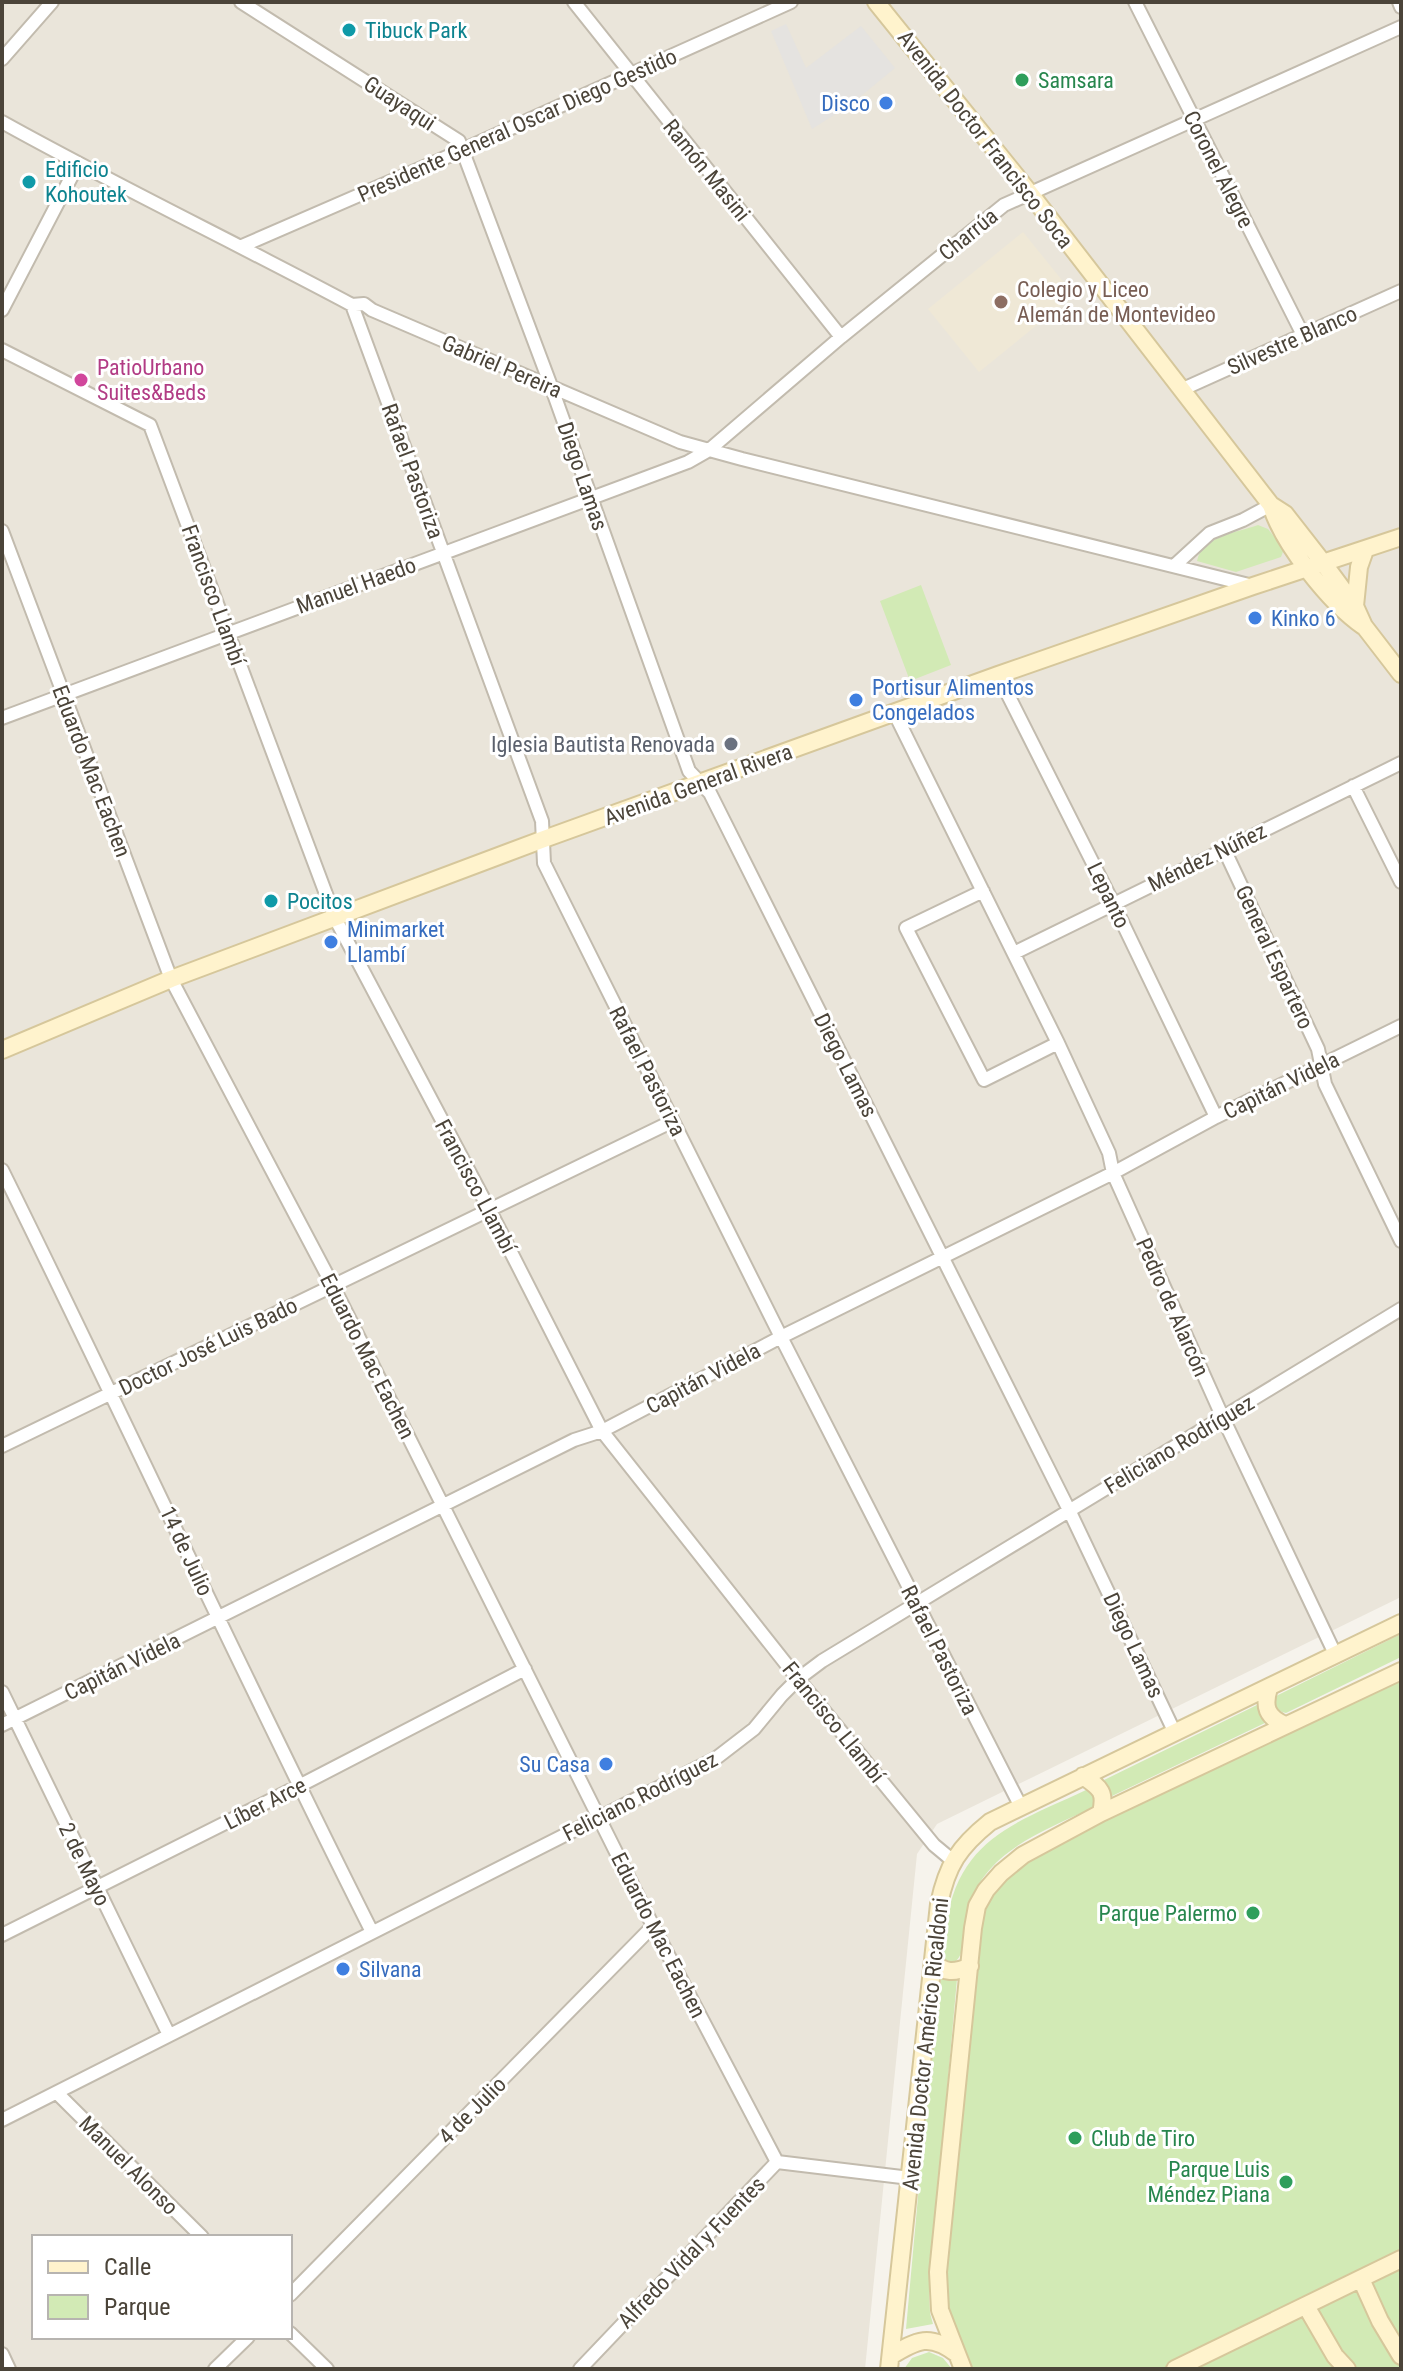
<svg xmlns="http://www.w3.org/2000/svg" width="1403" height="2371" viewBox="0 0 1403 2371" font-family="'Roboto Condensed',sans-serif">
<rect width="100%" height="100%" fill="#f6f3ec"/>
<path fill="#eae5da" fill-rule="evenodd" d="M 2,2 L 1401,2 L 1401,1597 L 937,1824 L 917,1854 L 865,2369 L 2,2369 ZM 34,2237 L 290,2237 L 290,2337 L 34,2337 Z"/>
<path fill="#efe8d6" d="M 1023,232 L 1074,295 L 979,372 L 928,309 Z"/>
<path fill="#d2eab5" d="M 1258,525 L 1268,529 L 1284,549 L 1281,557 L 1236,572 L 1197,561 C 1202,536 1236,533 1258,525 Z
M 921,585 L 951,665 L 910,681 L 880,601 Z
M 1401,1634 L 1401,1657 L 1286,1713 C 1278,1711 1275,1708 1273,1700 L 1278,1695 Z
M 1401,1671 L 1401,2369 L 963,2369 L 940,2310 L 977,1906 L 1023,1855 Z
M 1257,1705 L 1265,1723 L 1112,1796 L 1104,1780 Z
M 1086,1790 L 1090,1790 L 1096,1800 L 1092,1808 C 1041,1832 980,1853 966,1916 C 963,1930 967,1952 955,1962 L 946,1961 C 939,1951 944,1937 946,1925 C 959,1838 1016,1823 1086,1790 Z
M 941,1977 L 957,1979 L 929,2289 L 930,2313 L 933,2324 L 906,2329 L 926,2109 Z
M 929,2352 L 943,2358 L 952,2369 L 904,2369 L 912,2358 Z"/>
<path fill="#e5e3e0" d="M 786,24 L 806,68 L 861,26 L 895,68 L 850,105 L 812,129 L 771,31 Z"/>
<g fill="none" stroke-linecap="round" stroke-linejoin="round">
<g stroke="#c2bbae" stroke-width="16">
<path id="street" d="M 241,2 L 459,141 L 551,386 L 689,771 L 710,793 L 1069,1510 L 1174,1731
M 574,2 L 841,337
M 1135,2 L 1303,335
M 1399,2 L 1401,7
M 2,59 L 52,2
M 2,122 C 117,186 236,243 352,305 L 364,304 L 372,310 L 680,442 L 742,459 L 1253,586
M 242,246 L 440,160 L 791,2
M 352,305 L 542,821 L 544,863 L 781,1337 L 1021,1807
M 2,310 L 78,164
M 2,350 L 150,425 L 335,918 L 489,1209 L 602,1431 L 798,1679 L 934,1845 L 952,1860
M 1183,389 L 1401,291
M 2,531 L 171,979 L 333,1286 L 653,1926 L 777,2162
M 1174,566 L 1210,533 L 1243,520 L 1271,505
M 998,675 L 1113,903 L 1216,1117
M 894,712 L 1058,1043 L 1109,1153 L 1113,1173 L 1223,1418 L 1336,1656
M 2,718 L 688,462 L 709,450 L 841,337 L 1004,205 L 1401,27
M 1353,786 L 1401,882
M 1224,849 L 1318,1049 L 1325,1084 L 1401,1241
M 983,891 L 906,928 L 984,1080 L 1058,1043
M 1014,953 L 1401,763
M 2,1170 C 127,1423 245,1680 372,1932
M 2,1446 L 673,1121
M 2,1692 L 169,2035
M 2,1725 L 574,1440 L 602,1431 L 781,1337 L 1113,1173 L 1216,1117 L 1401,1026
M 2,1935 L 299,1786 L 525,1669
M 57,2093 L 202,2237
M 2,2120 L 715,1759 L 754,1729 L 782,1695 L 798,1679 L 822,1661 L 1401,1309
M 777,2162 L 910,2178
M 290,2295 L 653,1926
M 290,2333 L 327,2369
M 2,2354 L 9,2369
M 215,2369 L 248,2337
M 580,2369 L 777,2162"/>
</g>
<g stroke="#d6c79b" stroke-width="20">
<path id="secondary" d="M 876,2 L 1029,192 L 1271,505 L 1285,514 L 1324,564 L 1355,606 L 1364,626 L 1401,674
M 1271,505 C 1282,543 1330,603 1363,626
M 1355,606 L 1359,567 L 1365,550
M 2,1050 L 171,979 L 544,839 L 998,675 L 1253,586 L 1401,537
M 1269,1688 C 1263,1707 1267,1717 1285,1725
M 1083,1776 C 1100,1788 1106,1791 1101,1813
M 933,1961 C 944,1974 955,1973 970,1966
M 1361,2279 L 1380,2321 L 1401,2356
M 1306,2306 L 1335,2356 L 1347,2369
M 891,2356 C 917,2340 930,2333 957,2354
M 889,2369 L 939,1904 C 947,1865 959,1847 990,1822 L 1401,1623
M 963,2369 L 940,2310 L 938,2272 L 973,1928 L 977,1906 L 986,1890 L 1001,1873 L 1023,1855 L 1101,1813 L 1401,1671
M 1175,2369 L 1401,2259"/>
</g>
<use href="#street" stroke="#fff" stroke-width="12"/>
<use href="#secondary" stroke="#fff3cd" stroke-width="16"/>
</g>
<g fill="#0f9aa8" stroke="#fff" stroke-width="3">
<circle cx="349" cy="30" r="8"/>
<circle cx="29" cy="182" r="8"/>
<circle cx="271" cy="901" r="8"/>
</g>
<g fill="#2e9e5b" stroke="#fff" stroke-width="3">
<circle cx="1022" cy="80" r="8"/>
<circle cx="1253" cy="1913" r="8"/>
<circle cx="1075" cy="2138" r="8"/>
<circle cx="1286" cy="2182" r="8"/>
</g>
<g fill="#3f7fe0" stroke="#fff" stroke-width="3">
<circle cx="886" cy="103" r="8"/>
<circle cx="1255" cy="618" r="8"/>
<circle cx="856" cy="700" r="8"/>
<circle cx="331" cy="942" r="8"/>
<circle cx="606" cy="1764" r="8"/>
<circle cx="343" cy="1969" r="8"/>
</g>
<circle fill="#8d6e63" stroke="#fff" stroke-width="3" cx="1001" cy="302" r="8"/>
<circle fill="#d1479c" stroke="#fff" stroke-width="3" cx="81" cy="380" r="8"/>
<circle fill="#6b7280" stroke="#fff" stroke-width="3" cx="731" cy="744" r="8"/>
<g text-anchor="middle" stroke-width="6" stroke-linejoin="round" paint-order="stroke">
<g font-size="22" fill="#0d838f" stroke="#fff" text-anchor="start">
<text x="365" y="38">Tibuck Park</text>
<text x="45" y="177">Edificio<tspan x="45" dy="25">Kohoutek</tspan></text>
<text x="287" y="909">Pocitos</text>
</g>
<g font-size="22" fill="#27864d" stroke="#fff" text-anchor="start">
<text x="1038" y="88">Samsara</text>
<text x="1237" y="1921" text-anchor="end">Parque Palermo</text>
<text x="1091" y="2146">Club de Tiro</text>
<text x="1270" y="2177" text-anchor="end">Parque Luis<tspan x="1270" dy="25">Méndez Piana</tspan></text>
</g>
<g font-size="22" fill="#4b4439" stroke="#fff">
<text transform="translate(400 103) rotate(33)" y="8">Guayaqui</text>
<text transform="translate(517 125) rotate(-24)" y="8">Presidente General Oscar Diego Gestido</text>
<text transform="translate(986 139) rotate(52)" y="8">Avenida Doctor Francisco Soca</text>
<text transform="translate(1219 169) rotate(63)" y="8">Coronel Alegre</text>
<text transform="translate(707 170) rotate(51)" y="8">Ramón Masini</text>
<text transform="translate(968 234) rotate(-39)" y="8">Charrúa</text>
<text transform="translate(1292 340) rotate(-24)" y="8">Silvestre Blanco</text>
<text transform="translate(502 366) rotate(23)" y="8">Gabriel Pereira</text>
<text transform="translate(413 471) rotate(70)" y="8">Rafael Pastoriza</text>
<text transform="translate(583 476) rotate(71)" y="8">Diego Lamas</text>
<text transform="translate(356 585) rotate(-20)" y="8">Manuel Haedo</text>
<text transform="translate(214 595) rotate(70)" y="8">Francisco Llambí</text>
<text transform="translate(92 771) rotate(69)" y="8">Eduardo Mac Eachen</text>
<text transform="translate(698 784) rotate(-20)" y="8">Avenida General Rivera</text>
<text transform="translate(1207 857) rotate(-26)" y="8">Méndez Núñez</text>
<text transform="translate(1109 895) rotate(64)" y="8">Lepanto</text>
<text transform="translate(1275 957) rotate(65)" y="8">General Espartero</text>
<text transform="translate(846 1065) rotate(63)" y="8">Diego Lamas</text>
<text transform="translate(648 1071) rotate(63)" y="8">Rafael Pastoriza</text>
<text transform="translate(1281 1085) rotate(-26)" y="8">Capitán Videla</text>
<text transform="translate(476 1186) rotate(62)" y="8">Francisco Llambí</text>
<text transform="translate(1173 1307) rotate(66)" y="8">Pedro de Alarcón</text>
<text transform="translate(208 1346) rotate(-26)" y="8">Doctor José Luis Bado</text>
<text transform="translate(368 1356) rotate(63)" y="8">Eduardo Mac Eachen</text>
<text transform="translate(703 1378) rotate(-28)" y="8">Capitán Videla</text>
<text transform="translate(1179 1444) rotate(-31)" y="8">Feliciano Rodríguez</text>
<text transform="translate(187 1551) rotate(65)" y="8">14 de Julio</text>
<text transform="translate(1134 1645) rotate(65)" y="8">Diego Lamas</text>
<text transform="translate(940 1650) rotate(63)" y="8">Rafael Pastoriza</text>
<text transform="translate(122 1666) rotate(-26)" y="8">Capitán Videla</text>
<text transform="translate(834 1722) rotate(51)" y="8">Francisco Llambí</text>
<text transform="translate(640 1796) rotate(-27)" y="8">Feliciano Rodríguez</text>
<text transform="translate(265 1803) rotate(-27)" y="8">Líber Arce</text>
<text transform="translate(85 1864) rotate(64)" y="8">2 de Mayo</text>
<text transform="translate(659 1935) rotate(63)" y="8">Eduardo Mac Eachen</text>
<text transform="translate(925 2044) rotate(-84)" y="8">Avenida Doctor Américo Ricaldoni</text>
<text transform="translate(472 2110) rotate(-45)" y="8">4 de Julio</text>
<text transform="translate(129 2165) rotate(45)" y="8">Manuel Alonso</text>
<text transform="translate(691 2252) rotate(-46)" y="8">Alfredo Vidal y Fuentes</text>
</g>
<g font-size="22" fill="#366cbe" stroke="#fff" text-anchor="start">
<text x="870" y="111" text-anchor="end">Disco</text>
<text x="1271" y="626">Kinko 6</text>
<text x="872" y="695">Portisur Alimentos<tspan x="872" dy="25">Congelados</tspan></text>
<text x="347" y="937">Minimarket<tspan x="347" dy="25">Llambí</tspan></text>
<text x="590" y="1772" text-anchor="end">Su Casa</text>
<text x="359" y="1977">Silvana</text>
</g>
<g font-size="22" fill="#785e54" stroke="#fff" text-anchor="start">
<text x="1017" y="297">Colegio y Liceo<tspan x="1017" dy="25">Alemán de Montevideo</tspan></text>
</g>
<g font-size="22" fill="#b23c85" stroke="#fff" text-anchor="start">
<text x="97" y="375">PatioUrbano<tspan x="97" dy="25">Suites&amp;Beds</tspan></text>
</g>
<g font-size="22" fill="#5b616d" stroke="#fff" text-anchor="end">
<text x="715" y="752">Iglesia Bautista Renovada</text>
</g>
</g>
<rect width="1403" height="2371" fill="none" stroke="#4b4439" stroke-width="8"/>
<rect x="32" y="2235" width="260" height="104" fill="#ffffff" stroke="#b7b4b0" stroke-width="2"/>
<rect x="48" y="2261" width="40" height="12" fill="#fff3cd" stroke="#b7b4b0" stroke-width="2"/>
<text x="104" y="2275" font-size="24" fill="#4b4439">Calle</text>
<rect x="48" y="2295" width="40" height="24" fill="#d2eab5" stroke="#b7b4b0" stroke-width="2"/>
<text x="104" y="2315" font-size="24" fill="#4b4439">Parque</text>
</svg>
